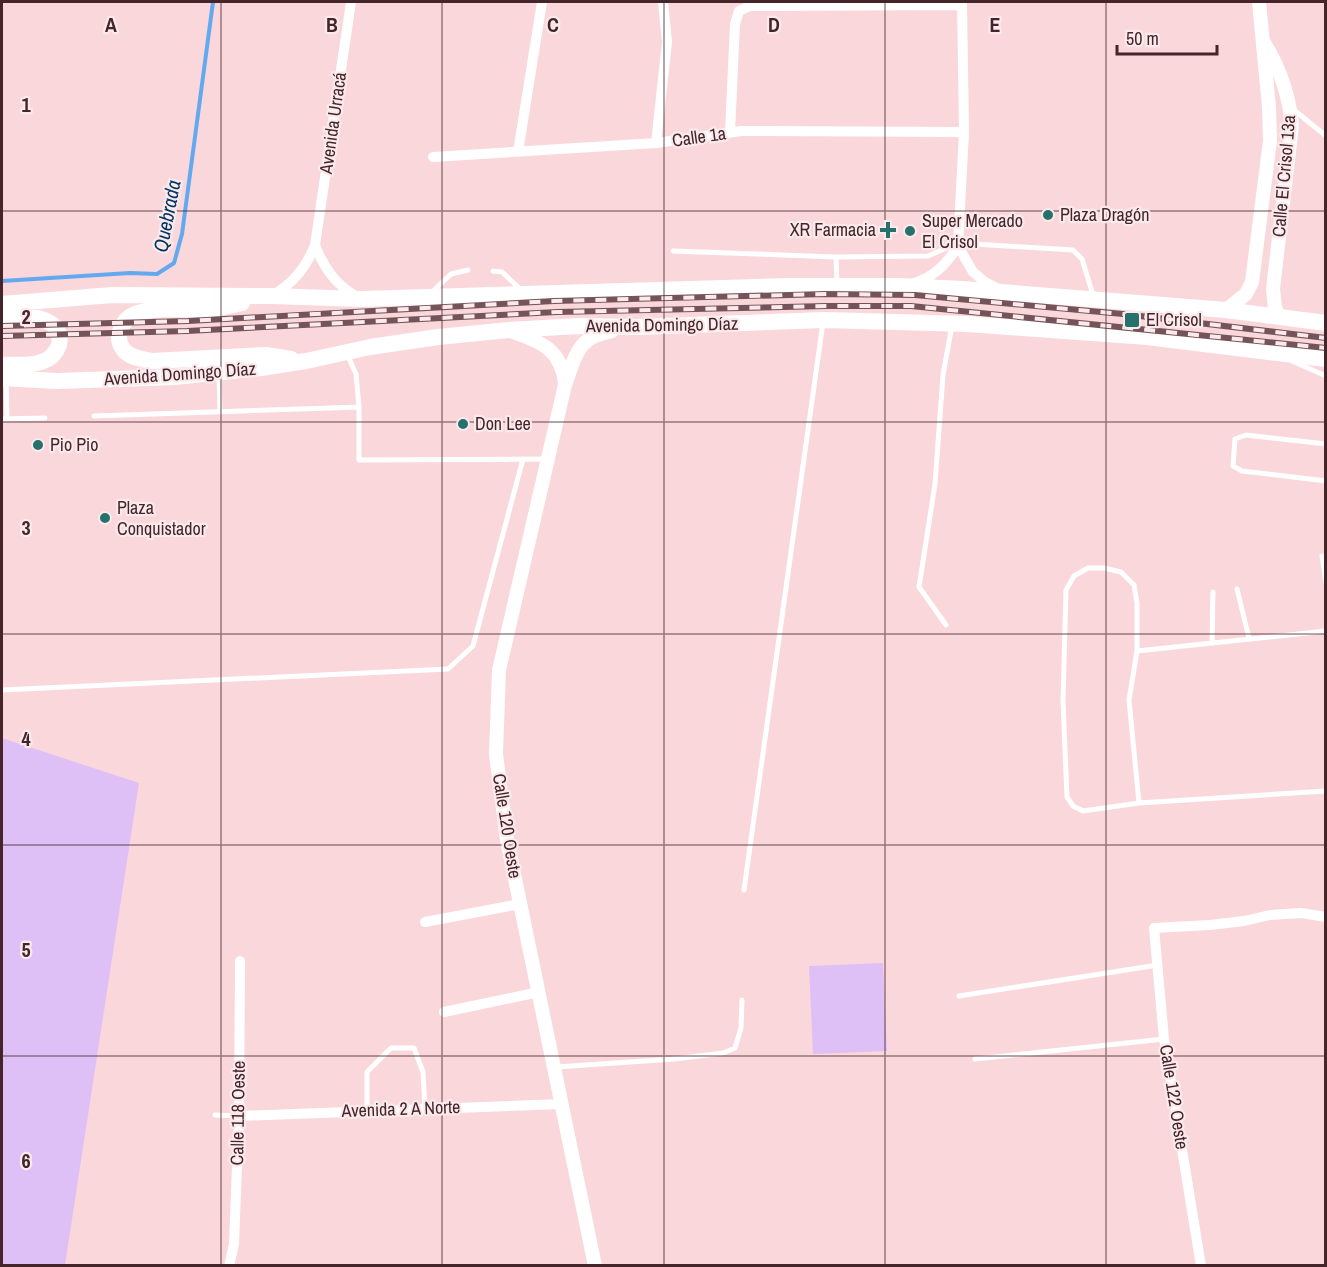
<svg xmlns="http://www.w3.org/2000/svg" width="1327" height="1267" viewBox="0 0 1327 1267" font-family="'Archivo Narrow',sans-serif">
<rect width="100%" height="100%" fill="#fad7db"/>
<path fill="#dec0f6" d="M 2,738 L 139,783 L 65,1265 L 2,1265 Z
M 883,963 L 887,1051 L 813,1054 L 809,966 Z"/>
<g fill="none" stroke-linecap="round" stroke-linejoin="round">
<path stroke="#63a9f0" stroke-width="4" d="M 2,281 L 130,273 L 157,274 L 174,263 L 182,234 L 213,2"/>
<path stroke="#fff" stroke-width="5" d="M 1294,110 L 1326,136
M 673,251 L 836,257 L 928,256 L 958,243 L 1073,250 L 1082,259 L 1093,295
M 836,257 L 837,283
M 493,271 L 502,272 L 520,289
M 431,293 L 451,274 L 468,270
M 347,354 L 356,374 L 359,407 L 359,460 L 548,459
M 1292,361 L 1326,376
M 219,375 L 220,412
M 6,380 L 7,419
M 94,416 L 359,407
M 2,419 L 45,418
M 1326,444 L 1246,435 L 1235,439 L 1233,466 L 1242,471 L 1326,481
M 1322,556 L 1326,583
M 1237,589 L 1249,638
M 946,625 L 919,587 L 935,484 L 943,375 L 952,325
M 1212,643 L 1213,592
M 1137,651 L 1326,631
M 2,690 L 448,669 L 473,646 L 523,459
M 1139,803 L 1129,700 L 1137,651 L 1137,603 L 1134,585 L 1121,572 L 1104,568 L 1088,568 L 1074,576 L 1066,590 L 1063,701 L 1067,797 L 1073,806 L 1083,811 L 1139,803 L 1326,791
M 744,890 L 823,322
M 959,996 L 1158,965
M 975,1059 L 1164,1039
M 556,1067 L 674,1059 L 723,1053 L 735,1048 L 741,1028 L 742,1000
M 367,1110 L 367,1072 L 391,1048 L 414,1048 L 423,1072 L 425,1108
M 215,1115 L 239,1116"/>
<path stroke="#fff" stroke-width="10" d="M 962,2 L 964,132 L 958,246 L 973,272 L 985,282 L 998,289
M 730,132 L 735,24 L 739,11 L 750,6 L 962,5
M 656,143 L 667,42 L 663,2
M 518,152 L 542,2
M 433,157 L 656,143 L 741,131 L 964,132
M 315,245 C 324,268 335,284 357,297
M 911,284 C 933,278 946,265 958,246
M 272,296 C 293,283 306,268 315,245 L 351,2
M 425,922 L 520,904
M 444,1012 L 539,992
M 239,1116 L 563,1104
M 229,1266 L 234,1244 L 239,1116 L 240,961
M 1201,1266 L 1164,1039 L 1154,928 L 1210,925 L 1244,921 L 1270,915 L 1301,913 L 1326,917"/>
<path stroke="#fff" stroke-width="14" d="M 1263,41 C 1279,66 1289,95 1292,125 L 1273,289 L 1275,308 L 1279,316
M 1226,310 L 1246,294 L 1252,282 L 1270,141 L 1269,107 L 1259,2
M 513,332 C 542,342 561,350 565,383
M 595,1266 L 507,840 L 496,754 L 499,670 L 565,385 C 576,355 577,337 612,331"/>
<path stroke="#fff" stroke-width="16" d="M 242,303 C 231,305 220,309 210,309 C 187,311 156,306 135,314 C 122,319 114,338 123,349 C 129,358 143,359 152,361 L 266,355 L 291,359
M 2,304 L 112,295 L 272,296 L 360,299 L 788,286 L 899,286 L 963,289 L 1226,310 L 1326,323
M 2,315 C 20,314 66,315 59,345 C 57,350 53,356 48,359 C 34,367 16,364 2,365
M 2,378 L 57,381 L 175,377 L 261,368 L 306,361 L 370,347 L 438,337 L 509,330 L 579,326 L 637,327 L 824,320 L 967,324 L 1147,337 L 1326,359"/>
<g stroke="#755459" stroke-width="6">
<path id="rail" d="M 2,326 L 188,321 L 554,301 L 826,294 L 915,295 L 1123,314 L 1326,338
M 2,336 L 187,331 L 557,312 L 826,306 L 911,306 L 1326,348"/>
</g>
<use href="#rail" stroke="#fbeaec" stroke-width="4" stroke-dasharray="11" stroke-linecap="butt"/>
</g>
<path fill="none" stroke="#45252a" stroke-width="1.5" stroke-opacity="0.55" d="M 221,2 L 221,1266M 442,2 L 442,1266M 664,2 L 664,1266M 885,2 L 885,1266M 1106,2 L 1106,1266M 2,211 L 1326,211M 2,422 L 1326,422M 2,634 L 1326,634M 2,845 L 1326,845M 2,1056 L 1326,1056"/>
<g fill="#27716d" stroke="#fbeaec" stroke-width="2">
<circle cx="1048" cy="215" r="6"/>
<path d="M885 221h6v6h6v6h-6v6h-6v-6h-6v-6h6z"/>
<circle cx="910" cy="231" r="6"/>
<rect x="1124" y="312" width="16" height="16" rx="3"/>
<circle cx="463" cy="424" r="6"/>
<circle cx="38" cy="445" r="6"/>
<circle cx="105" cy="518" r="6"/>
</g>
<g text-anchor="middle" stroke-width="4.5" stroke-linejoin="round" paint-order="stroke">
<g font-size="18" fill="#45252a" stroke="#fbeaec">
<text transform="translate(333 123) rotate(-82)" y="6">Avenida Urracá</text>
<text transform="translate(699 137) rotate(-8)" y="6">Calle 1a</text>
<text transform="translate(1284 176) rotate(-85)" y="6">Calle El Crisol 13a</text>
<text transform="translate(662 325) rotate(-1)" y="6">Avenida Domingo Díaz</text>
<text transform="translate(180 374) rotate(-4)" y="6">Avenida Domingo Díaz</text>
<text transform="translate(507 826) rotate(81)" y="6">Calle 120 Oeste</text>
<text transform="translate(1174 1097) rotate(81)" y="6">Calle 122 Oeste</text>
<text transform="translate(401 1109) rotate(-2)" y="6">Avenida 2 A Norte</text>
<text transform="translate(238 1113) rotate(-89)" y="6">Calle 118 Oeste</text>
</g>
<g font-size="18" fill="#45252a" stroke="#fbeaec" text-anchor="start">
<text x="1060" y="221">Plaza Dragón</text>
<text x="922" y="227">Super Mercado<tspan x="922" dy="21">El Crisol</tspan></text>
<text x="876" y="236" text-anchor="end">XR Farmacia</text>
<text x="1146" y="326">El Crisol</text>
<text x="475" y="430">Don Lee</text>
<text x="50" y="451">Pio Pio</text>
<text x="117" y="514">Plaza<tspan x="117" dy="21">Conquistador</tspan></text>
</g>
<g font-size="20" font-style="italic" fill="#003561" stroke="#fbeaec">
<text transform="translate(167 216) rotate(-79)" y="7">Quebrada</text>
</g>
</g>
<g font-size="20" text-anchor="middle" font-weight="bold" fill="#45252a" stroke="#fbeaec" stroke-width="4.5" stroke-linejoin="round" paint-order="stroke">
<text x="111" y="32">A</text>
<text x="332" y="32">B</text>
<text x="553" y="32">C</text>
<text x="774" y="32">D</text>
<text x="995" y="32">E</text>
<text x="26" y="112">1</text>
<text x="26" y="324">2</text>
<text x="26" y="535">3</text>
<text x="26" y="746">4</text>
<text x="26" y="957">5</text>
<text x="26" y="1168">6</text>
</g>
<rect width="1327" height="1267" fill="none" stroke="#45252a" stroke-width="6"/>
<path d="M1117 45v9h100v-9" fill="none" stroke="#45252a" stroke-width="3"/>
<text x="1126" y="45" font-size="18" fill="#45252a" stroke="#fbeaec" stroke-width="4.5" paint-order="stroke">50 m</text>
</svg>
